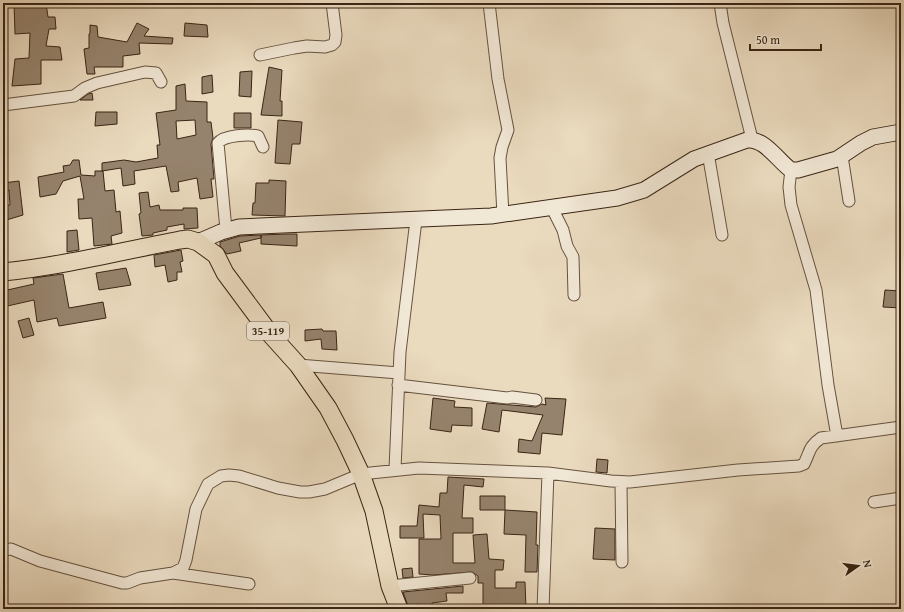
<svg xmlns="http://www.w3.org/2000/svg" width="904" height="612" viewBox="0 0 904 612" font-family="'Gentium Book Plus',serif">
<rect width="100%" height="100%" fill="#eadabe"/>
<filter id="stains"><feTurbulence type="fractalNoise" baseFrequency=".005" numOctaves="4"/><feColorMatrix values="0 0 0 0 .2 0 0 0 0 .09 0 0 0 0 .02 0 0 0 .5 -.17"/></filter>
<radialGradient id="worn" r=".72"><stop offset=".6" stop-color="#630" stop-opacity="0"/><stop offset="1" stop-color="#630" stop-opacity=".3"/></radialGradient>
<path fill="#96836d" stroke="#3a2515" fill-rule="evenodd" d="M 14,3 L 46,3 L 48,17 L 55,17 L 56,29 L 49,29 L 46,46 L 60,47 L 62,60 L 41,60 L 41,84 L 12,86 L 15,59 L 29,58 L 30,33 L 15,34 Z
M 137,23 L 149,29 L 144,36 L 173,38 L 172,44 L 139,43 L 140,54 L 123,56 L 123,67 L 94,67 L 95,74 L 87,74 L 84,49 L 89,48 L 89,34 L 90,33 L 90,25 L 97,26 L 98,37 L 127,42 Z
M 185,23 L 207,25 L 208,37 L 184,36 Z
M 269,67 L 282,70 L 280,101 L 282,101 L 282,116 L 261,115 Z
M 252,71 L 251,97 L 239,96 L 240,72 Z
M 212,75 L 213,92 L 202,94 L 202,77 Z
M 185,84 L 186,101 L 207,102 L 207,122 L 211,122 L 213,138 L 211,144 L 214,179 L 211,179 L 213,197 L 200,199 L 197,178 L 178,182 L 179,191 L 171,192 L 166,166 L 134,171 L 135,184 L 123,186 L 121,168 L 102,171 L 102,163 L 124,160 L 136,162 L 158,158 L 157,145 L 160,145 L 156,113 L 176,110 L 176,86 ZM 195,120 L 196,135 L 177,139 L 176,121 Z
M 92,93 L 93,100 L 80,100 L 88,94 Z
M 96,112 L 117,112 L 117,124 L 95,126 Z
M 234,113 L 251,113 L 251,128 L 234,128 Z
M 278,120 L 302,122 L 300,144 L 292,144 L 290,164 L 275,163 Z
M 73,160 L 79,160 L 81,175 L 95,176 L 95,171 L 103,171 L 105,191 L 114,190 L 116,212 L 120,211 L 122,233 L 111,236 L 112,244 L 94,246 L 92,218 L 79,219 L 78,199 L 84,199 L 80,176 L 63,181 L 56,194 L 40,197 L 38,177 L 64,172 L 63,166 L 70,165 Z
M 269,180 L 286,181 L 285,216 L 252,215 L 253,203 L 255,203 L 256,183 L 269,183 Z
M 19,181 L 23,215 L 3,221 L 3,206 L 10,205 L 9,190 L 3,191 L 3,183 Z
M 148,192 L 150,207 L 159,205 L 160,210 L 183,210 L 183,208 L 197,208 L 198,228 L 184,229 L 184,224 L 167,227 L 167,230 L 153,233 L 153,235 L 142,236 L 139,214 L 141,213 L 139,193 Z
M 77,230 L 79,250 L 67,252 L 67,231 Z
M 287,234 L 297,234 L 297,246 L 261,244 L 261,235 Z
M 261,235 L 261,238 L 239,243 L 241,251 L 227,254 L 220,246 L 220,242 L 240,236 Z
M 181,250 L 183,261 L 180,262 L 182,272 L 177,272 L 177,280 L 168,282 L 165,265 L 155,267 L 154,255 Z
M 126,268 L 131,285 L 99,290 L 96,273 Z
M 63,274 L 69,308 L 103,302 L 106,318 L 59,326 L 57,318 L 37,322 L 34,300 L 3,307 L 3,291 L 34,284 L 33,278 Z
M 885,290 L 901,291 L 901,308 L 883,307 Z
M 29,318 L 34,335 L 23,338 L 18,321 Z
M 322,329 L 323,331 L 336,331 L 337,350 L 322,349 L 321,339 L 305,341 L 305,330 Z
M 433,398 L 455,401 L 454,407 L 472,408 L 472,426 L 452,425 L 451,432 L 430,429 Z
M 545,398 L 566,399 L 562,435 L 542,433 L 540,454 L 518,452 L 519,439 L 532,441 L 543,415 L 502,410 L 499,432 L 482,429 L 487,403 L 536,407 L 542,404 L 546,405 Z
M 597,459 L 608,460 L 607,473 L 596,472 Z
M 448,477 L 484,479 L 483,487 L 464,485 L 462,518 L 473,518 L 473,533 L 453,533 L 453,563 L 475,563 L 473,535 L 487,534 L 489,559 L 504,560 L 503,570 L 495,570 L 495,588 L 516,588 L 516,582 L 525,582 L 526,609 L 483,609 L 483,583 L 478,583 L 478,576 L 472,572 L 433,575 L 419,574 L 419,539 L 441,539 L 440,515 L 423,514 L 424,538 L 400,538 L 400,526 L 417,526 L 419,505 L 439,507 L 440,493 L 447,493 Z
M 480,496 L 505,496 L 505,510 L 480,510 Z
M 505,510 L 537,512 L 536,545 L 538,545 L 537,572 L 525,572 L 526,535 L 504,534 Z
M 595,528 L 615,529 L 615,560 L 593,559 Z
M 412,568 L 413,577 L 403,578 L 402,569 Z
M 463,586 L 463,593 L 446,593 L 447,601 L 432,603 L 433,609 L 420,609 L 419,604 L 408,606 L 403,592 Z"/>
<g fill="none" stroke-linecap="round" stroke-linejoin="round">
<g stroke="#66523f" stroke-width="13">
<path id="street" d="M 489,3 L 498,79 L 508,130 L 502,147 L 500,158 L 503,215
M 720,3 L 723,23 L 752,139
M 260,55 L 294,48 L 307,46 L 325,47 L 332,45 L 335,42 L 336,35 L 332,3
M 3,105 L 74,96 L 85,88 L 97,83 L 145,72 L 156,73 L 161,82
M 708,153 L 722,235
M 842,156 L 849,201
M 791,170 L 789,187 L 791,205 L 816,290 L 828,385 L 837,436
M 552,208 L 563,230 L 567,246 L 573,257 L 574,295
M 226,230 L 218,143 C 224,135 249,134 258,136 L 263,147
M 298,365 L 399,373
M 398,385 L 507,398 L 512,397 L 536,400
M 395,469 L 400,352 L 416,220
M 621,482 L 622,562
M 874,502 L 901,498
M 3,550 L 11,549 L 40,561 L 122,583 L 127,583 L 140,578 L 173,573 L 183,568 L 186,560 L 196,509 L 208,484 L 221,476 L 229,475 L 239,476 L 278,488 L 300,492 L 309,492 L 325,489 L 361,474 L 419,468 L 548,473 L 611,481 L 630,482 L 738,470 L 799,466 L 804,464 C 810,452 809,446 821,438 L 901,427
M 173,573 L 249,584
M 390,586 L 470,578
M 543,609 L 548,473"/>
</g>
<g stroke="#3a2515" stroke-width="17">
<path id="secondary" d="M 198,242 L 221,232 L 239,227 L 491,216 L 617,198 L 644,190 L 694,159 L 747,140 C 765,138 778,161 791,170 L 798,170 L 837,159 L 861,143 L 873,137 L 901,132"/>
</g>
<g stroke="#3a2515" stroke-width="19">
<path id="primary" d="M 3,272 C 63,266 121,251 180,240 L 188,239 L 198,242 L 216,255 L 225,273 L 271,335 L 298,365 L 328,408 L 345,440 L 361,474 L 374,511 L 390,586 L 399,609"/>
</g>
<use href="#street" stroke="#f1e7d5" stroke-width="11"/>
<use href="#secondary" stroke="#f1e7d5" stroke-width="15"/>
<use href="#primary" stroke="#eadabe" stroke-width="17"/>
</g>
<g text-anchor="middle" stroke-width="3" stroke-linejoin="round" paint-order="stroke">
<rect fill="#f1e7d5" stroke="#715f4f" stroke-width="1" x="247" y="322" width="42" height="18" rx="3"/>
<g font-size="11" font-weight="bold" fill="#3a2515">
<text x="268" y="335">35-119</text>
</g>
</g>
<rect width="904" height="612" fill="none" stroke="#eadabe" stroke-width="16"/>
<rect x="4" y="4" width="896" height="604" fill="none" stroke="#3a2515" stroke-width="2"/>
<rect x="8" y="8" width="888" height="596" fill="none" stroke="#3a2515"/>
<g transform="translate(858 566) rotate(76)" stroke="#f1e7d5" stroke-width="3" paint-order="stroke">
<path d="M0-3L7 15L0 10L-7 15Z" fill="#3a2515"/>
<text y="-6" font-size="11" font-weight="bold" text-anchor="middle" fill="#3a2515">N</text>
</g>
<path d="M750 44v6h71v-6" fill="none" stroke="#3a2515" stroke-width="2"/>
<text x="756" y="44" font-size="12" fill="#3a2515" stroke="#f1e7d5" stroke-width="3" paint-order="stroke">50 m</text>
<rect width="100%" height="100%" filter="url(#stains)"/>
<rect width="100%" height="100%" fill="url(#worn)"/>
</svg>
